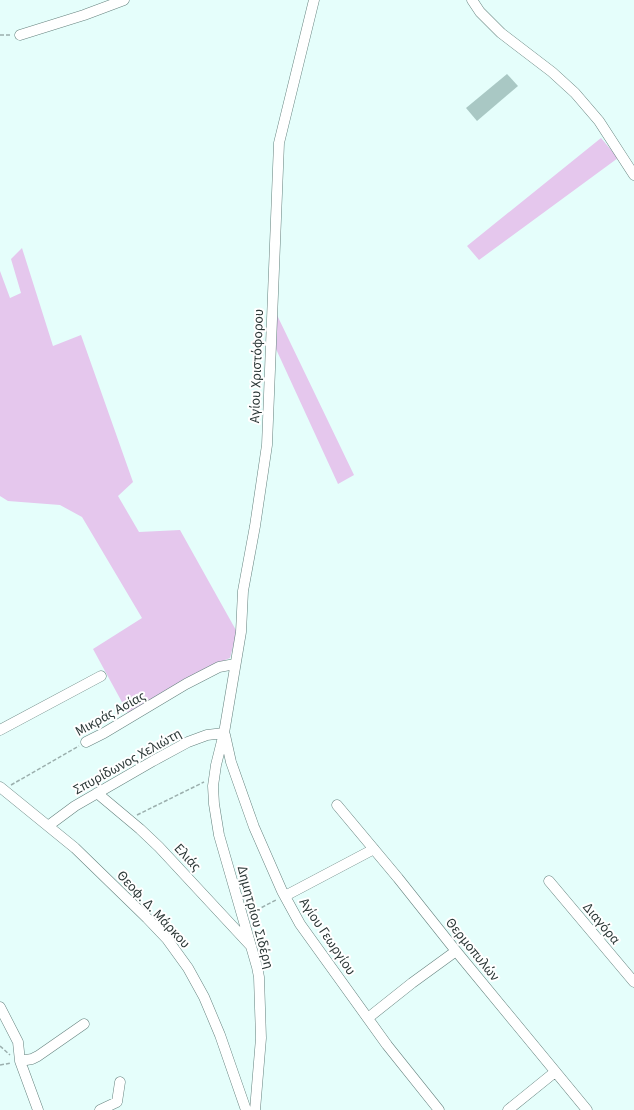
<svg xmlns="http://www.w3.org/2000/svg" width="634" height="1110" viewBox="0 0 634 1110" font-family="'Source Sans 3',sans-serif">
<rect width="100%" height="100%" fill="#e5fefb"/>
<path fill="#e5c7ed" d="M 601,138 L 618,158 L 479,260 L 467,246 Z
M 22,248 L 53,346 L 81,335 L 133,482 L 118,496 L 139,532 L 180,530 L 237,632 L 230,658 L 206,668 L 129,715 L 93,649 L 142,618 L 82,517 L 60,505 L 8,501 L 0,496 L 0,271 L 10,298 L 21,293 L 11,259 Z
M 277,315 L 354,475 L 338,484 L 276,349 Z"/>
<path fill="#a9c8c4" d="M 507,74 L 518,86 L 477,121 L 466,108 Z"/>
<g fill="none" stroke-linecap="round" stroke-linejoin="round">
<g stroke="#65827e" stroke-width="11">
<path id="minor" d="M 472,0 L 480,12 L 501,33 L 552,72 L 575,93 L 599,121 L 634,175
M 20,35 L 84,15 L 124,0
M 0,730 L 101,676
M 225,735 L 231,762 L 254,827 L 282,891 L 300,924 L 387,1045 L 439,1110
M 86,742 L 104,733 L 186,684 L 219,667 L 235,664
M 0,787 L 75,848 L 147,918 L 167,939 L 188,968 L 204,997 L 220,1035 L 246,1110
M 97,793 L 140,829 L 159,847 L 250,945
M 337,805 L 398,878 L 456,951 L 587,1110
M 48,826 L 75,806 L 153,761 L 188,742 L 207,735 L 224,733
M 549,881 L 634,982
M 285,896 L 374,849
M 0,1007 L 18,1042 L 20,1061 L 38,1110
M 368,1018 L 412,983 L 456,951
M 20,1061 L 32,1059 L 38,1056 L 84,1024
M 100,1110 L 117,1102 L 120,1082
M 255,1110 L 261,1038 L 259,977 L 257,967 L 219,835 L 214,804 L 213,786 L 216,765 L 224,733 L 241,632 L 243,591 L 255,526 L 267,445 L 279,143 L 314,0
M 508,1110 L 555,1072"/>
</g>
<path stroke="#9bafad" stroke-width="1.5" stroke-dasharray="4 2" stroke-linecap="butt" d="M 0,35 L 10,35
M 11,785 L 79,746
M 137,815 L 204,782
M 251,913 L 276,900
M 0,1046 L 10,1055
M 0,1065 L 11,1063"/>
<use href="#minor" stroke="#fff" stroke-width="10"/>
</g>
<g text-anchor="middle" stroke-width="4" stroke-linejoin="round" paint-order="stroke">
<g font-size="14" fill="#2b3736" stroke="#fff">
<text transform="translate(256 366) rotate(-88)" y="5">Αγίου Χριστόφορου</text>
<text transform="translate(110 713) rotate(-29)" y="5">Μικράς Ασίας</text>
<text transform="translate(127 761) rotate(-29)" y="5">Σπυρίδωνος Χελιώτη</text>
<text transform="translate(188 857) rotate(47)" y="5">Ελιάς</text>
<text transform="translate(154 909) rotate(47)" y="5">Θεοφ. Δ. Μάρκου</text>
<text transform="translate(256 917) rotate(75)" y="5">Δημητρίου Σιδέρη</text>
<text transform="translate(602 923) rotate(50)" y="5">Διαγόρα</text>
<text transform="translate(328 936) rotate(56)" y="5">Αγίου Γεωργίου</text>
<text transform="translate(473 949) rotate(51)" y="5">Θερμοπυλών</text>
</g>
</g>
</svg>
